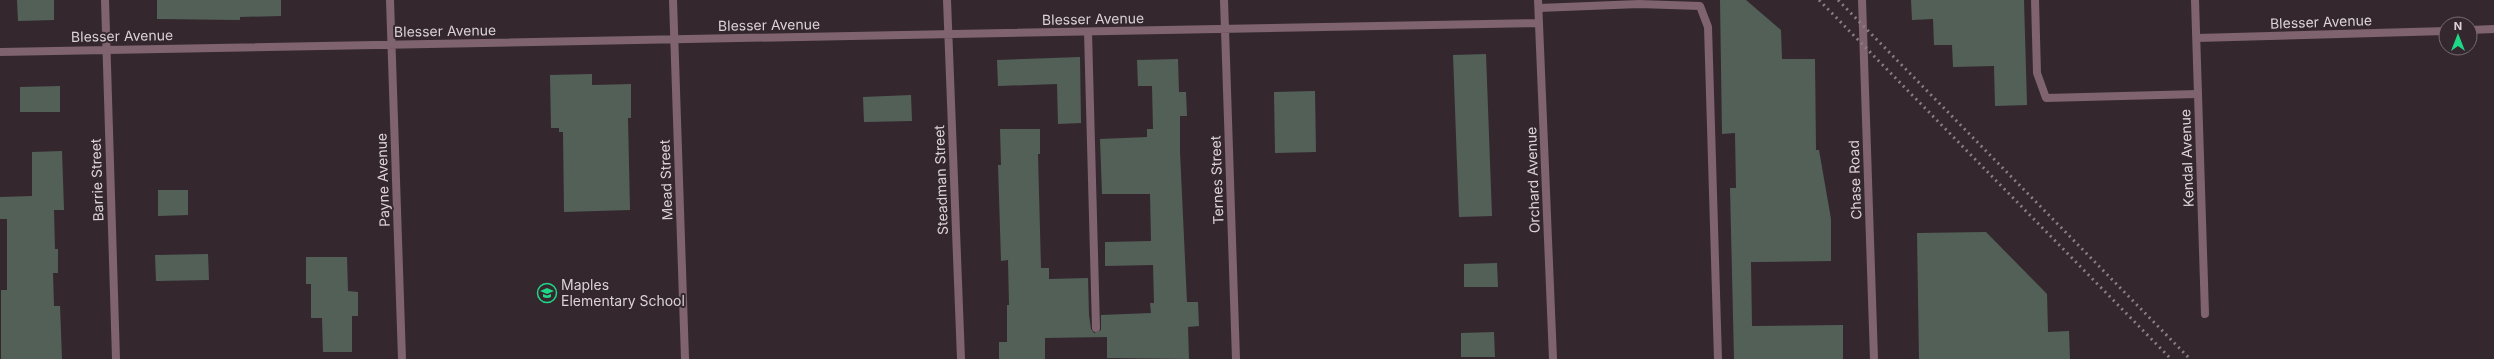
<svg xmlns="http://www.w3.org/2000/svg" width="2494" height="359" viewBox="0 0 2494 359" font-family="Inter,sans-serif">
<rect width="100%" height="100%" fill="#34282e"/>
<path fill="#536058" d="M 17,0 L 54,0 L 54,20 L 18,21 Z
M 157,0 L 281,0 L 281,16 L 240,17 L 240,20 L 157,19 Z
M 1720,0 L 1746,0 L 1781,30 L 1782,59 L 1815,59 L 1816,150 L 1819,150 L 1831,219 L 1831,261 L 1751,262 L 1752,326 L 1843,325 L 1843,359 L 1734,359 L 1730,188 L 1736,188 L 1735,133 L 1722,134 Z
M 1911,0 L 2024,0 L 2027,105 L 1995,106 L 1994,66 L 1953,67 L 1952,45 L 1934,45 L 1933,19 L 1912,20 Z
M 1486,54 L 1492,216 L 1459,217 L 1453,55 Z
M 1080,57 L 1081,123 L 1058,124 L 1057,84 L 998,86 L 997,60 Z
M 1178,59 L 1179,92 L 1186,92 L 1187,116 L 1180,116 L 1180,152 L 1187,302 L 1198,302 L 1199,326 L 1188,327 L 1189,359 L 1107,358 L 1107,337 L 1045,338 L 1045,359 L 999,359 L 999,342 L 1007,342 L 1007,305 L 1009,305 L 1008,260 L 1001,261 L 998,165 L 1001,165 L 1000,129 L 1040,129 L 1040,154 L 1038,154 L 1041,268 L 1049,268 L 1049,279 L 1088,278 L 1089,315 L 1091,329 L 1094,333 L 1101,330 L 1101,315 L 1151,313 L 1150,303 L 1154,303 L 1153,265 L 1105,266 L 1105,242 L 1151,241 L 1150,194 L 1102,194 L 1100,139 L 1147,137 L 1147,129 L 1153,129 L 1152,86 L 1138,86 L 1137,60 Z
M 592,74 L 592,85 L 631,84 L 631,118 L 628,118 L 630,210 L 564,212 L 563,132 L 559,132 L 559,128 L 551,128 L 550,75 Z
M 60,86 L 60,112 L 20,112 L 20,87 Z
M 1315,91 L 1316,152 L 1275,153 L 1274,92 Z
M 911,95 L 912,121 L 864,122 L 863,97 Z
M 62,151 L 64,210 L 54,210 L 55,249 L 58,249 L 58,273 L 53,273 L 54,306 L 60,306 L 62,359 L 1,359 L 1,290 L 7,290 L 7,219 L 0,219 L 0,197 L 32,196 L 32,152 Z
M 158,190 L 188,190 L 188,215 L 158,216 Z
M 1986,232 L 2047,294 L 2048,332 L 2069,331 L 2070,359 L 1919,359 L 1917,233 Z
M 208,254 L 209,280 L 156,281 L 155,255 Z
M 306,257 L 347,257 L 348,291 L 358,292 L 358,316 L 352,316 L 352,352 L 323,352 L 322,318 L 311,318 L 311,284 L 306,284 Z
M 1497,263 L 1498,287 L 1464,287 L 1464,264 Z
M 1494,332 L 1495,357 L 1461,357 L 1461,333 Z"/>
<g fill="none" stroke-linecap="round" stroke-linejoin="round">
<path stroke="#7f636f" stroke-width="8" d="M 2035,0 L 2037,73 L 2046,98 L 2198,94
M 1539,8 L 1639,4 L 1700,6 L 1708,27 L 1718,359
M 1088,32 L 1096,328"/>
<path stroke="#7f636f" stroke-width="8" d="M 105,0 L 116,359
M 390,0 L 402,359
M 673,0 L 685,359
M 947,0 L 961,359
M 1224,0 L 1236,359
M 1538,0 L 1553,359
M 2195,0 L 2205,314
M 2470,30 L 2494,29
M 2197,38 L 2446,31
M 0,52 L 1539,23"/>
<path stroke="#7f636f" stroke-width="8" d="M 1862,0 L 1874,359"/>
<path stroke="#887e83" stroke-width="3" stroke-dasharray="2 4" stroke-linecap="butt" d="M 1819,0 L 2171,359
M 1838,0 L 2190,359"/>
</g>
<defs>
<g id="school-ring" transform="scale(1)"><circle r="9.5" fill="#34282e" stroke="#1fd887" stroke-width="1.5"/><path d="M0-5L7-2L0 1L-7-2ZM-4 1L0 2.5L4 1V4Q0 6-4 4Z" fill="#1fd887"/></g>
</defs>
<g fill-rule="evenodd">
<use href="#school-ring" x="547" y="293"/>
</g>
<g text-anchor="middle" stroke-width="4" stroke-linejoin="round" paint-order="stroke">
<g font-size="14" fill="#dbd3d6" stroke="#34282e">
<text transform="translate(1093 19) rotate(-1)" y="5">Blesser Avenue</text>
<text transform="translate(2321 22) rotate(-2)" y="5">Blesser Avenue</text>
<text transform="translate(769 25) rotate(-1)" y="5">Blesser Avenue</text>
<text transform="translate(445 31) rotate(-1)" y="5">Blesser Avenue</text>
<text transform="translate(122 36) rotate(-1)" y="5">Blesser Avenue</text>
<text transform="translate(2187 158) rotate(-92)" y="5">Kendal Avenue</text>
<text transform="translate(97 180) rotate(-92)" y="5">Barrie Street</text>
<text transform="translate(383 180) rotate(-92)" y="5">Payne Avenue</text>
<text transform="translate(666 180) rotate(-92)" y="5">Mead Street</text>
<text transform="translate(941 180) rotate(-92)" y="5">Steadman Street</text>
<text transform="translate(1217 180) rotate(-92)" y="5">Ternes Street</text>
<text transform="translate(1533 180) rotate(-92)" y="5">Orchard Avenue</text>
<text transform="translate(1855 180) rotate(-92)" y="5">Chase Road</text>
</g>
<g font-size="14" fill="#dbd3d6" stroke="#34282e" text-anchor="start">
<text x="561" y="290">Maples<tspan x="561" dy="16">Elementary School</tspan></text>
</g>
</g>
<g transform="translate(2458 36)"><circle r="19" fill="#34282e" stroke="#776c71"/>
<path d="M0-3L7 15L0 10L-7 15Z" fill="#1fd887"/>
<text y="-6" font-size="11" font-weight="bold" text-anchor="middle" fill="#dbd3d6">N</text>
</g>
</svg>
